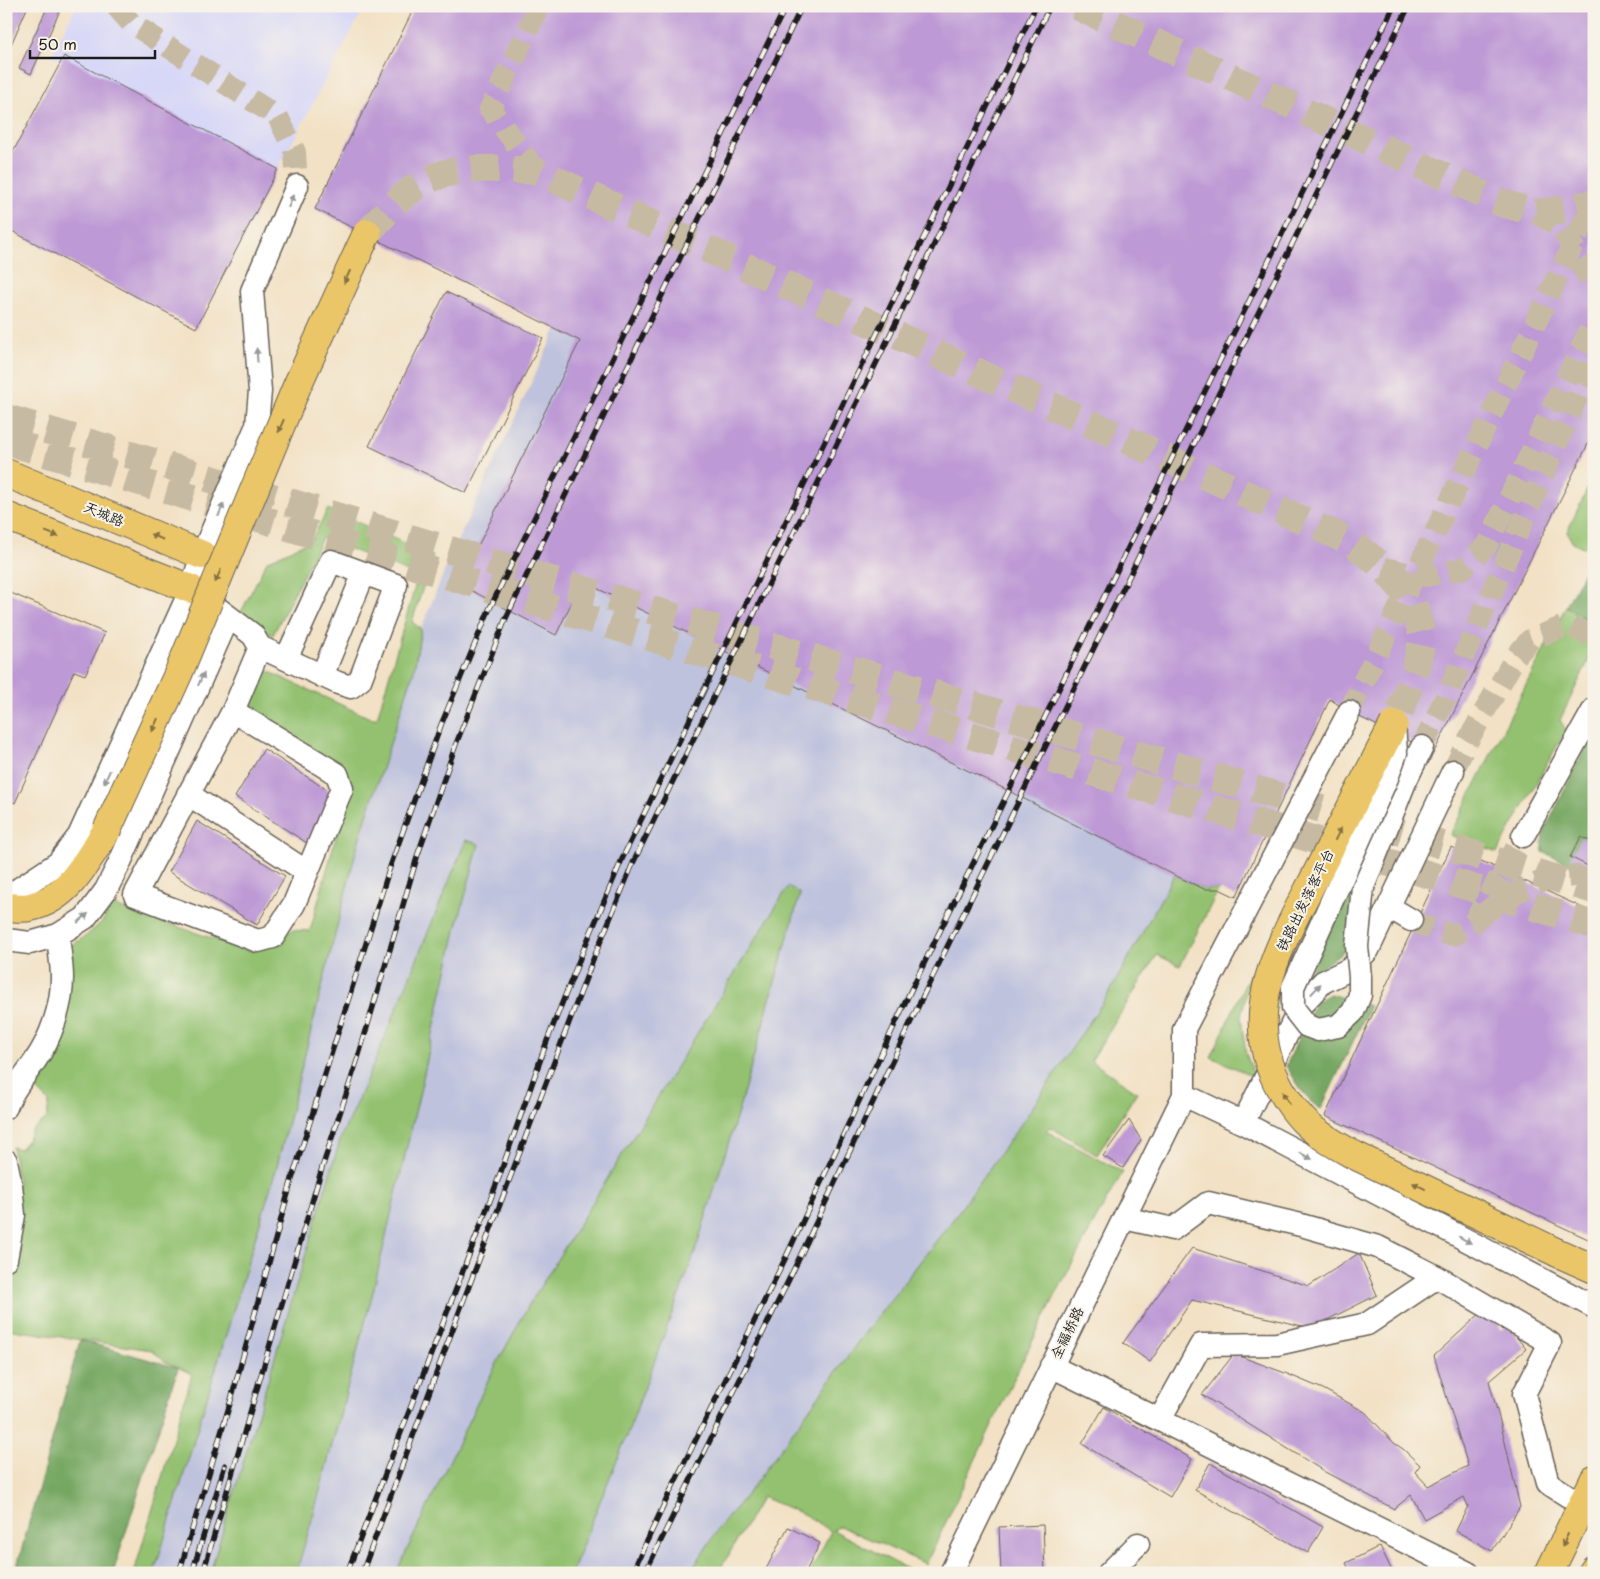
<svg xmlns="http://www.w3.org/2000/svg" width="1600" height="1579" viewBox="0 0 1600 1579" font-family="'Playpen Sans','LXGW WenKai TC',sans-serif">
<rect width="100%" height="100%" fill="#f7f3e8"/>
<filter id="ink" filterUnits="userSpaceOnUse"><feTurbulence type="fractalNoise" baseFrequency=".02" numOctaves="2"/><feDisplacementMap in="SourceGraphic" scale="10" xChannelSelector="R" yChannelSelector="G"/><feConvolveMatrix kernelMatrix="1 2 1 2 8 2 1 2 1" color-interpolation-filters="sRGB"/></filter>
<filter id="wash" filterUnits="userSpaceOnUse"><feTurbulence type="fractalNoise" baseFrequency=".0096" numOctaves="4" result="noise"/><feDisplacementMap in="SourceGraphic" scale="20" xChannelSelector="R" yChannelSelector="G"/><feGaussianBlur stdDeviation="1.12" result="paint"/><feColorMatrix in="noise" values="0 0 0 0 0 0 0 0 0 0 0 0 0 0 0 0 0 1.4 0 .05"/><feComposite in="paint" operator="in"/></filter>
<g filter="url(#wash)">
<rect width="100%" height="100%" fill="#f2e1c4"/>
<path fill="#d7d7f8" d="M 76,6 L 365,6 L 278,169 L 51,56 Z"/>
<path fill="#bfc2dd" d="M 707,6 L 1204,889 L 1157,955 L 1050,1127 L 762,1497 L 718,1573 L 134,1573 L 421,629 L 450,557 Z"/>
<path fill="#93c170" stroke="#586e46" d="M 1594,475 L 1594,552 L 1572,542 L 1567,532 Z
M 328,509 L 433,556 L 412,622 L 421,629 L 414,670 L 358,843 L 277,1166 L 154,1573 L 134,1573 L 192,1374 L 164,1361 L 152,1350 L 6,1329 L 6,1276 L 14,1251 L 18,1182 L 12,1147 L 20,1149 L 27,1141 L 32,1130 L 47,1118 L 49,1102 L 37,1090 L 33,1074 L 64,949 L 86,936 L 102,922 L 112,905 L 251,951 L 272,946 L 292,930 L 310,931 L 350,786 L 243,708 L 261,668 L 370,718 L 377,718 L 418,576 L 322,538 L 273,635 L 239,616 L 267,561 L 311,540 Z
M 1566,606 L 1594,625 L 1588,644 L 1594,649 L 1560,720 L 1566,730 L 1497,853 L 1450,835 Z
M 466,840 L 479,844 L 457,926 L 421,1087 L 372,1296 L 313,1516 L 296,1573 L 210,1573 L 341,1137 L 375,1061 Z
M 1174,875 L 1204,889 L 1219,889 L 1180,966 L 1157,955 L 1091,1061 L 1137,1092 L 1097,1155 L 1050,1127 L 1046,1131 L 1123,1172 C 1049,1298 989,1432 926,1564 L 840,1526 L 833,1530 L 915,1573 L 810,1573 L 831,1531 L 805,1515 L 762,1497 L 718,1573 L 690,1573 L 718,1529 L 752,1488 L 861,1338 L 954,1218 L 1026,1117 L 1111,990 Z
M 788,887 L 800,894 L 738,1112 L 695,1252 L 627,1435 L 571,1573 L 396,1573 L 491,1374 L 529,1305 Z
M 1251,972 L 1241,1017 L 1246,1054 L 1255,1077 L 1211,1057 Z"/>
<path fill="#76a762" stroke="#49623f" d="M 1586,568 L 1594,572 L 1594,625 L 1566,606 Z
M 1594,730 L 1594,869 L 1589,873 L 1543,852 L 1542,842 L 1544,832 Z
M 1356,877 L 1346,949 L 1321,968 L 1303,986 Z
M 1330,994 L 1370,1006 L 1321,1109 C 1305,1101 1296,1080 1286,1066 L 1312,1009 L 1317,1001 Z
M 80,1340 L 178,1368 L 113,1573 L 15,1573 Z"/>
<g id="blocks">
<path fill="#bd99d5" d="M 6,6 L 28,6 L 6,56 Z
M 48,6 L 62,6 L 31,74 L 19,68 Z
M 415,6 L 1594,6 L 1594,432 L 1428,764 L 1422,747 L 1349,712 L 1330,699 L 1236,897 L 1219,889 L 1204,889 L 1174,875 L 991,782 L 582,581 L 556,635 L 459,584 L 580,341 L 315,209 Z
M 64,56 L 278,169 L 196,328 L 6,228 L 6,165 Z
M 446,292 L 543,338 L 466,493 L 369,446 Z
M 6,591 L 105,633 L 85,675 L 74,671 L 15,803 L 6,799 Z
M 264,749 L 335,795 L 307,843 L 235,797 Z
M 197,821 L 285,876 L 257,925 L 169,872 Z
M 1581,837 L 1594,843 L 1594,853 L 1588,866 L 1570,857 Z
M 1451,847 L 1594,913 L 1594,1227 L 1588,1239 L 1325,1116 Z
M 1129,1120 L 1141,1140 L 1123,1168 L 1103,1156 Z
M 1192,1248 L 1309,1286 L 1359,1253 L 1377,1295 L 1311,1328 L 1192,1300 L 1150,1362 L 1123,1343 Z
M 1484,1310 L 1502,1330 L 1507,1325 L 1526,1349 L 1489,1381 L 1501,1425 L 1520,1507 L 1492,1551 L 1456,1531 L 1468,1506 L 1464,1497 L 1424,1519 L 1411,1495 L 1394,1509 L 1325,1472 L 1202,1395 L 1234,1354 L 1285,1373 L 1323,1389 L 1365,1412 L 1394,1443 L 1403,1449 L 1420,1465 L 1415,1472 L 1428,1486 L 1468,1466 L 1434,1356 Z
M 1104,1407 L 1192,1459 L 1170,1497 L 1082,1444 Z
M 1210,1463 L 1323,1527 L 1308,1553 L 1195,1490 Z
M 1043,1525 L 1045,1573 L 1001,1573 L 999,1527 Z
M 788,1527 L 820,1543 L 805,1573 L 764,1573 Z
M 1380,1546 L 1393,1573 L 1351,1573 L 1346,1563 Z"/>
</g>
</g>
<g filter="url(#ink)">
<use href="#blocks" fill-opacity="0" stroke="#676157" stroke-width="1"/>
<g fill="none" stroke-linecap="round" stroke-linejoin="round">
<path stroke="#c7baa2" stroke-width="22" stroke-dasharray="22 11" stroke-linecap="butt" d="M 116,6 L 131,23 L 278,117 L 295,152 L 297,186
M 536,171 L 490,109 L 539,6
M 1536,213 L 1559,226 L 1573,246 L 1594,288
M 1384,568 L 1411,574 L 1427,576 L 1462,569 L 1487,545 L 1594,321
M 1349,712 L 1594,201
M 1422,747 L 1451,686 L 1594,358
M 1453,771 L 1466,744 L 1516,656 L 1530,640 L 1567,625 L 1586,633 L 1594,641
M 1480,917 L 1494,906 L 1521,890 L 1549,878 L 1577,876 L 1594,884
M 1411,920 L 1435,931 L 1454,935 L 1474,922 L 1523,836"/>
<path stroke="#c7baa2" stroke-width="28" stroke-dasharray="28 14" stroke-linecap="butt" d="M 1077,6 L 1502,203 L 1536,213 L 1568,209 L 1594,203
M 367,233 C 381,219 395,201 411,190 C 449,162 491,169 536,171 L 1353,543 L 1384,568 L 1413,602 L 1423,637 L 1415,670 L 1403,704 L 1394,724
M 6,418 L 1594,890
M 6,441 L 1594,925"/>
<g stroke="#676157" stroke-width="25">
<path id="minor" d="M 196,592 L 253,635 L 260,647 L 233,711 L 135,895 L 258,941 L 273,937 L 294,904 L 342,788 L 337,774 L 233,711
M 260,647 L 338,683 L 351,687 L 360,680 L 396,585 L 331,561 L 286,659
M 322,676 L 364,573
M 188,794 L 307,872
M 1523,836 L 1594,709
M 1363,887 L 1405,782 L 1422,747
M 6,893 L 13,893 L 58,863 L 79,836 L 191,589 L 202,555 L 257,425 L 260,391 L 252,291 L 297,186
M 1389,907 L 1411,920
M 6,940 L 30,943 L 58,935 L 85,918 L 106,890 L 120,862 L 228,618
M 1184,1095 L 1243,1123 L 1594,1307
M 6,1107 C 12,1089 25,1076 35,1061 C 51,1038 62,1006 62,978 C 62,964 59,949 58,935
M 1243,1123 L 1302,1004 L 1323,982 L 1350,969 L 1368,950 L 1453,771
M 6,1161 L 11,1185 L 14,1215 L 6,1259
M 1124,1218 L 1173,1229 L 1208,1203 L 1301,1225 L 1378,1247 L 1437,1277 L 1550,1343 L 1524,1394 L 1548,1483 L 1582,1505
M 1051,1366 L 1468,1573
M 1160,1419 L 1201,1345 L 1277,1344 L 1367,1324 L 1437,1277
M 951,1573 L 1184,1095 L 1184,1029 L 1349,712
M 1109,1573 L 1138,1544"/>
</g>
<g stroke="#676157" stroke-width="30">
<path id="major" d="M 6,473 L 202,555
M 6,516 L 191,589
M 6,907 C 14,907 22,909 30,907 C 69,899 87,860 107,830
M 1558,1253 L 1594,1269
M 1549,1573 L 1594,1480
M 1592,1573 L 1594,1570"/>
</g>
<use href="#minor" stroke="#fff" stroke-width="22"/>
<use href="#major" stroke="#ebc669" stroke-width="28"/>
<g stroke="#1c1c1c" stroke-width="5.5">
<path id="rail" d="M 179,1573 L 231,1400 L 292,1179 L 389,870 L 441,725 L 489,610 L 786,6
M 192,1573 L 225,1465
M 203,1573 L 283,1300 L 322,1168 L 358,1058 L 418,854 L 456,744 L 506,618 L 802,6
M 347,1573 L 499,1177 L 547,1041 L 580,958 L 623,857 L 1036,6
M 362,1573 L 461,1307 L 592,962 L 634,861 L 1050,6
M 632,1573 L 669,1494 L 786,1257 L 911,990 L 1394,6
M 645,1573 L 796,1265 L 924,994 L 1409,6"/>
</g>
<use href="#rail" stroke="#f7f3e8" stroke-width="4" stroke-dasharray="11" stroke-linecap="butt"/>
<g stroke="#676157" stroke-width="25" stroke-linecap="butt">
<path id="minor-bridge" d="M 1363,887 L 1357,946 L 1360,977 L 1360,995 L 1353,1012 L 1338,1026 L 1318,1030 L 1307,1026 L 1293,1008 L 1293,987 L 1387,778 L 1396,753 L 1394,724"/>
</g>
<g stroke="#676157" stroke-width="30" stroke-linecap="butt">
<path id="major-bridge" d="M 1394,724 C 1368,775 1342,825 1316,875 C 1281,944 1238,1011 1280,1088 C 1288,1101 1296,1114 1307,1124 C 1321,1137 1338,1146 1354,1155 L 1558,1253
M 107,830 L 179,672 L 297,386 L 367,233"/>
</g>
<use href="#minor-bridge" stroke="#fff" stroke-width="22"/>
<use href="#major-bridge" stroke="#ebc669" stroke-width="28"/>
</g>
<defs><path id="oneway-solid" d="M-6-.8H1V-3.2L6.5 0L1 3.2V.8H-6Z" transform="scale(1.25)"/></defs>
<g fill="#999">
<use href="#oneway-solid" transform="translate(291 201) rotate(-67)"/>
<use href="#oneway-solid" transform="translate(257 355) rotate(-94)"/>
<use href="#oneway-solid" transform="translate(221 510) rotate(-67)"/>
<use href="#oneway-solid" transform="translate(201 679) rotate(-66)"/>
<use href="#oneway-solid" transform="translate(107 777) rotate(114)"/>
<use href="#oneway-solid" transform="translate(83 918) rotate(-41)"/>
<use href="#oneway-solid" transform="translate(1316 989) rotate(-47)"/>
<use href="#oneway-solid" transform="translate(1306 1156) rotate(28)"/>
<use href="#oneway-solid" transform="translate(1465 1240) rotate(28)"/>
</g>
<g fill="#847142">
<use href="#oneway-solid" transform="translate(347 277) rotate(115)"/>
<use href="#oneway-solid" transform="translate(281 426) rotate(113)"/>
<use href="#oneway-solid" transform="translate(52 534) rotate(21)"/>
<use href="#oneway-solid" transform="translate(157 537) rotate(-157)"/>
<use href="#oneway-solid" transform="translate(218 576) rotate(113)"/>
<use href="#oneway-solid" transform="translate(155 725) rotate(114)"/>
<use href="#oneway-solid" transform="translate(1338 834) rotate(-63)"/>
<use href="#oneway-solid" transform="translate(1286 1098) rotate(-121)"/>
<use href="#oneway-solid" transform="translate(1419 1186) rotate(-154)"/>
<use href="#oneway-solid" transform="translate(1565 1540) rotate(116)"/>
</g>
</g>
<g text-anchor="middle" stroke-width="4" stroke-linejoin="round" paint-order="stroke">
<g font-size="14" fill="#1c1c1c" stroke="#f7f3e8">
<text transform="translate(104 514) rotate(23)" y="5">天城路</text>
<text transform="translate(1305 900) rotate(-64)" y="5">铁路出发落客平台</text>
<text transform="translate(1067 1333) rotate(-64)" y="5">全福桥路</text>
</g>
</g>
<rect width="1600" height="1579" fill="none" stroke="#f7f3e8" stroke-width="25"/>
<path d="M30 50v8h125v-8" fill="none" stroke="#1c1c1c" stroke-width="2.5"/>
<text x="38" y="50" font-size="15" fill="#1c1c1c" stroke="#f7f3e8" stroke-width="4" paint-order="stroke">50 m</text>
</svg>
